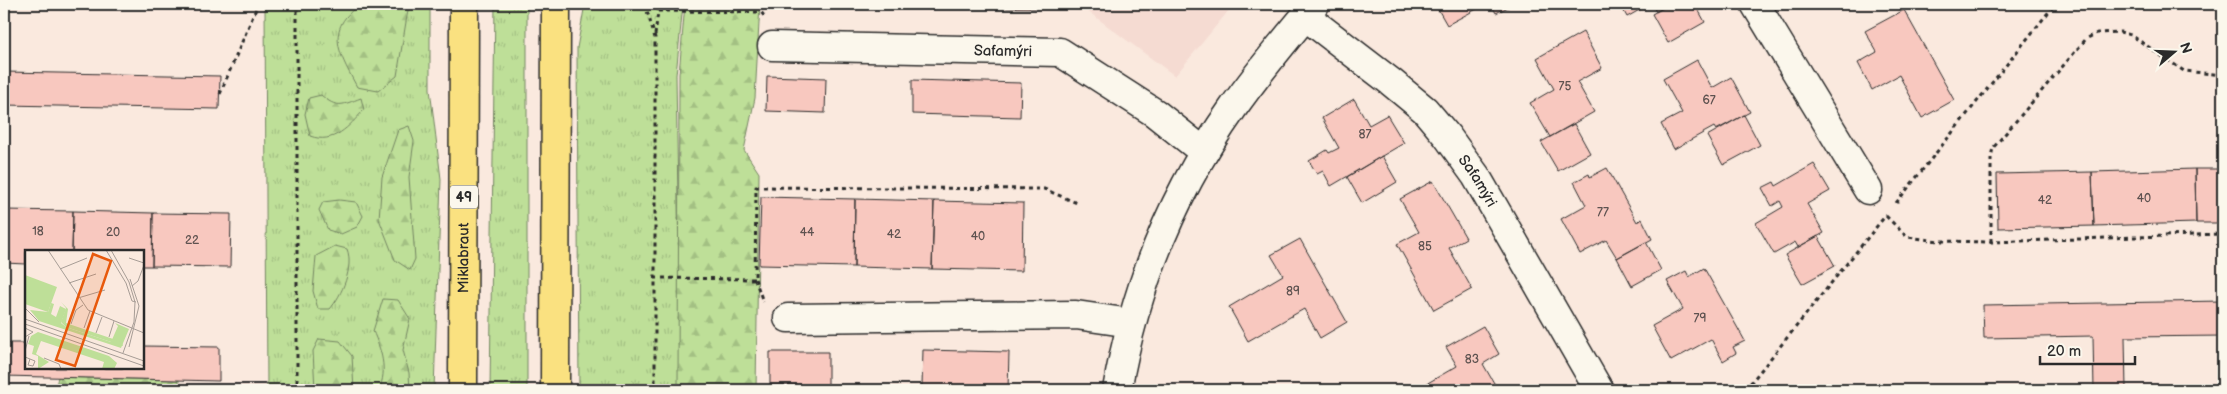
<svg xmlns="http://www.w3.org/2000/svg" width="2227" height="394" viewBox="0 0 2227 394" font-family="'Balsamiq Sans',sans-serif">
<defs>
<pattern id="grass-tufts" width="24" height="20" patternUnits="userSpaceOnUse" patternTransform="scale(1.25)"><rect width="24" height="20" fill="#bedf98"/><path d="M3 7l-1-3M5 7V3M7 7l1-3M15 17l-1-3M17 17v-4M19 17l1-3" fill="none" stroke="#a3c083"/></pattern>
<pattern id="forest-firs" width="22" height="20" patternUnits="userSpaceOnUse" patternTransform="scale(1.25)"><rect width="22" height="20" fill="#bedf98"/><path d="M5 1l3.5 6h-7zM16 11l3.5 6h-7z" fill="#a3c083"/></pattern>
</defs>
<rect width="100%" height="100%" fill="#fae9de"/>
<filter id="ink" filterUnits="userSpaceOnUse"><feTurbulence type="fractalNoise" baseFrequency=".02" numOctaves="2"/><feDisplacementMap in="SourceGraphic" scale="10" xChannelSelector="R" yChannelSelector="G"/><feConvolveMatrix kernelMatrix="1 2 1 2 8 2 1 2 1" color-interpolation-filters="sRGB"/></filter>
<g filter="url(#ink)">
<path fill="#f5dbd2" d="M 1078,4 L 1234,4 L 1175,76 Z"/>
<path fill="url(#grass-tufts)" stroke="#748562" d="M 265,4 L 430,4 L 430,89 L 441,179 L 434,390 L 267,390 Z
M 495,4 L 527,4 L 527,390 L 490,390 Z
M 585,4 L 683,4 L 676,75 L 681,390 L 579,390 L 577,48 Z"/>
<path fill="url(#forest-firs)" stroke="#748562" d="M 361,4 L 409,4 L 397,76 L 378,91 L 357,87 C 340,55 323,29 361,4 Z
M 685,4 L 760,4 L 755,98 L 744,150 L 759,173 L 756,390 L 678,390 L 679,74 Z
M 321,95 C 337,109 342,105 361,98 L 364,110 C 349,126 334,145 310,136 L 305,114 L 309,98 Z
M 409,126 L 414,141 L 409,177 L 415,259 L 410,270 L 395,260 L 379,219 L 382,177 L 398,130 Z
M 339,200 L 356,202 L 363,216 L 357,227 L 341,234 L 328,230 L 319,210 L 323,202 Z
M 335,246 L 347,249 C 354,267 342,295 330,309 L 318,309 L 313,291 L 316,256 Z
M 383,299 L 398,300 L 410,319 L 403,350 L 409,373 L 410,390 L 379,390 C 388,369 381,350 373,331 Z
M 319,339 L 340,341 L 352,356 L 354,390 L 315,390 L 313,351 Z
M 58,377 L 179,380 L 179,390 L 55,390 Z"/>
<path fill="#f8c8bf" stroke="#2b2b2b" d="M 766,4 L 858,4 L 857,5 Z
M 858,4 L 949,4 L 949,7 L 857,5 Z
M 949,4 L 1042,4 L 1042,8 L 949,7 Z
M 1435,4 L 1486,4 L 1447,25 Z
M 1491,4 L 1514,4 L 1496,13 Z
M 1620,4 L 1650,4 L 1627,17 Z
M 1652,4 L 1670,4 L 1656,12 Z
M 1670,4 L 1695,4 L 1705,22 L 1668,43 L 1652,14 Z
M 1904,10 L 1954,100 L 1922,118 L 1899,75 L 1872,90 L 1858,63 L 1877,52 L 1865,31 Z
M 1583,32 L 1602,68 L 1577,82 L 1594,112 L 1550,137 L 1530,103 L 1554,89 L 1537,58 Z
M 1697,60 L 1712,88 L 1731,77 L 1750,112 L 1716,130 L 1714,127 L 1674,149 L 1661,124 L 1682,113 L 1663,79 Z
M 4,72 L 220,76 L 219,109 L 4,105 Z
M 767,76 L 826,78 L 825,113 L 766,111 Z
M 912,80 L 1021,83 L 1020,117 L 912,114 Z
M 1354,99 L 1369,125 L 1387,115 L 1404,143 L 1331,186 L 1323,171 L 1317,174 L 1309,161 L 1327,150 L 1329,153 L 1339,148 L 1322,118 Z
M 1744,115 L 1760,145 L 1723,165 L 1707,136 Z
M 1574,124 L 1590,153 L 1558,171 L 1541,142 Z
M 1382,156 L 1397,182 L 1362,203 L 1347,177 Z
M 1814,164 L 1830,191 L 1807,204 L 1824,233 L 1798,247 L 1795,242 L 1774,254 L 1756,223 L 1783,207 L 1780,201 L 1772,206 L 1762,188 L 1774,182 L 1776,186 Z
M 1607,168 L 1637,222 L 1642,219 L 1652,239 L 1617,258 L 1606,240 L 1580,254 L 1561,219 L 1586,205 L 1574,182 L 1589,174 L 1590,177 Z
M 2195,169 L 2223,169 L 2223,223 L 2196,223 Z
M 2195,169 L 2196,223 L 2094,226 L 2092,172 Z
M 2092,172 L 2094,226 L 1998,228 L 1997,174 Z
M 1433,181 L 1466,238 L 1449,248 L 1472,289 L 1434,310 L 1397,244 L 1419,232 L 1400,199 Z
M 761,197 L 855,199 L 854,267 L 759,265 Z
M 855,199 L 934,201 L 932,269 L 854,267 Z
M 934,201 L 1023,203 L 1022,271 L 932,269 Z
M 4,210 L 73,211 L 72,252 L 26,252 L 26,264 L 4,263 Z
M 73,211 L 153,213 L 152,266 L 142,266 L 142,252 L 72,252 Z
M 153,213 L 231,214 L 230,267 L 152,266 Z
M 1818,236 L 1835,266 L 1802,284 L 1785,255 Z
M 1300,239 L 1347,322 L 1320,338 L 1304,309 L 1248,341 L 1229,307 L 1283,275 L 1271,255 Z
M 1646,242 L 1661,270 L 1632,286 L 1617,258 Z
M 1704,268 L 1745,341 L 1733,347 L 1736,353 L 1723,361 L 1711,339 L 1671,361 L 1652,326 L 1683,309 L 1667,281 L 1686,271 L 1689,277 Z
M 2223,301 L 2223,336 L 2125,337 L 2126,390 L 2094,390 L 2093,336 L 1984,338 L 1983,305 Z
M 1483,326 L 1499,354 L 1483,364 L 1498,390 L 1430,390 L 1426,384 L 1457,366 L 1446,347 Z
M 4,343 L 26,343 L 26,368 L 142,368 L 142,346 L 219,347 L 219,381 L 4,376 Z
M 923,350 L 1009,352 L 1008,389 L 922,387 Z
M 770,352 L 828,352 L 828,385 L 770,385 Z"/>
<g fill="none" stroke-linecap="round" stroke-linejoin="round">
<g stroke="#2b2b2b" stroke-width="31">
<g id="street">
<path d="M 1755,4 L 1868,190"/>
<path id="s1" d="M 1305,16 L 1391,82 L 1425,110 L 1447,136 L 1476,176 L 1599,390"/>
<path id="s2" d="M 772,46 L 1060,52 L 1155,113 L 1204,152"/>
<path d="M 788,318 L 1076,315 L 1131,323"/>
<path d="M 1117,390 C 1135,287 1172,194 1233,108 C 1258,72 1287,38 1315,4"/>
</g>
</g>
<g stroke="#2b2b2b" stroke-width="31">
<g id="highway">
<path id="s3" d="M 463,390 L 464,4"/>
<path d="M 555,390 L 556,4"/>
</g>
</g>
<path stroke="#2b2b2b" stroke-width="3" stroke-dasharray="4 4" stroke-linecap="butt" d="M 645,4 L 655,38 L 655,390
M 658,11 L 761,12 L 765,17
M 655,35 L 659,4
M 220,94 L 258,4
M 1896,203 L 2055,4
M 1886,216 L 1907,237 L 1940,241 L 1991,242 L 2223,234
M 1991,242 L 1991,157 L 1993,148 L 2086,39 L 2097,33 L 2120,32 L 2131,35 L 2184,71 L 2223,75
M 654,278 L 755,279 L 756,187 L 1044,189 L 1077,203
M 755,279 L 763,302
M 297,390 L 297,4
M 1745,390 L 1886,215"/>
<use href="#street" stroke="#fbf7ec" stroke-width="28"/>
<use href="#highway" stroke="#fae180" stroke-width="28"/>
</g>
</g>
<g text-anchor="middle" stroke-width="4" stroke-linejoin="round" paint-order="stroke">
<g font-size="12" fill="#5e5250">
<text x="1565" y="90">75</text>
<text x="1709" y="104">67</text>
<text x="1365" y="138">87</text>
<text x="2144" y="202">40</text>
<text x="2045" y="204">42</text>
<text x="1603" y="216">77</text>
<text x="38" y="235">18</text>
<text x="113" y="236">20</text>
<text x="807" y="236">44</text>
<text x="894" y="238">42</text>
<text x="978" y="240">40</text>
<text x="192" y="244">22</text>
<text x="1425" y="250">85</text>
<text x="1293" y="295">89</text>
<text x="1700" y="322">79</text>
<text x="1472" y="363">83</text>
</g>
<rect fill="#fbf7ec" stroke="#696865" stroke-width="1" x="450" y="185.5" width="28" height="23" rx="4"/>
<g font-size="14" font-weight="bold" fill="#2b2b2b">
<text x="464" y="202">49</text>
</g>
<g font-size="15" fill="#2b2b2b" stroke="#fbf7ec">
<text dy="5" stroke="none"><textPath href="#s2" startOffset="231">Safamýri</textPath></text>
<text dy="5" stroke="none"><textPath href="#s1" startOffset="241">Safamýri</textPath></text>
<text dy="5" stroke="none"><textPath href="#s3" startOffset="132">Miklabraut</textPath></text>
</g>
</g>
<g transform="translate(25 250)">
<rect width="119" height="119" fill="#fae9de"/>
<path d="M 26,53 L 29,54 L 26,64 L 31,67 L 35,56 L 41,59 L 36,73 L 41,77 L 86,92 L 93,76 L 90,73 L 104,79 L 96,98 L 14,71 L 5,60 L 23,62 ZM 13,82 L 84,106 L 92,113 L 89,119 L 77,119 L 79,112 L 16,91 L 11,104 L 24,112 L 13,119 L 13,106 L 7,104 L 9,96 L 3,94 L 6,86 Z" fill="#bedf98"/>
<path d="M 36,52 L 43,59 L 41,73 L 97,92 L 98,96 L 41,77 L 36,72 L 41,58 Z" fill="#bedf98"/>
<path d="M 0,25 L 32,37 L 23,62 L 0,54 Z" fill="#bedf98"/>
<path fill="none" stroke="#a79d96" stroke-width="1" d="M 23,0 L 63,60 L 119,83M 81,0 L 101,33 L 107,51 L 111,52M 86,0 L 104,32 L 110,52 L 109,72 L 98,103M 104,8 L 119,13M 35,19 L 62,8M 44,33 L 71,24M 107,36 L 113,31 L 119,15M 53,48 L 80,40M 0,58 L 14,72M 0,69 L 119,111M 0,74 L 119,116M 46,74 L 51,60 L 58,55M 0,78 L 8,82 L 0,87M 59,78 L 65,61M 71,83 L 77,67M 84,87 L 89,71M 104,97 L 114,56 L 105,29M 0,101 L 4,86M 0,107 L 10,111 L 8,116 L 3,115 L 5,109M 19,108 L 34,114 L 36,119"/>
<path fill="#e8590c" fill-opacity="0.15" stroke="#e8590c" stroke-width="2.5" d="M 68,4 L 86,11 L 50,116 L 31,110 Z"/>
<rect width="119" height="119" fill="none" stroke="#2b2b2b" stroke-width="2.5"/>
</g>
<rect width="2227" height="394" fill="none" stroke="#fbf7ec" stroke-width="20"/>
<rect x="10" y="10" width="2207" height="374" fill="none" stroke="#2b2b2b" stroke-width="2" filter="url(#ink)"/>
<g transform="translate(2174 52) rotate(71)" stroke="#fbf7ec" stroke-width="4" paint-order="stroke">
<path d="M0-4L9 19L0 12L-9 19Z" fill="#2b2b2b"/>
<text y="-8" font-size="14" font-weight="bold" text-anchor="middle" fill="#2b2b2b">N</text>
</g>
<path d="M2040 356v8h95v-8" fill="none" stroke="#2b2b2b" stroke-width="2.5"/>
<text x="2047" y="356" font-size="15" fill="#2b2b2b" stroke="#fbf7ec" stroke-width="4" paint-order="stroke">20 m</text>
</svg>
